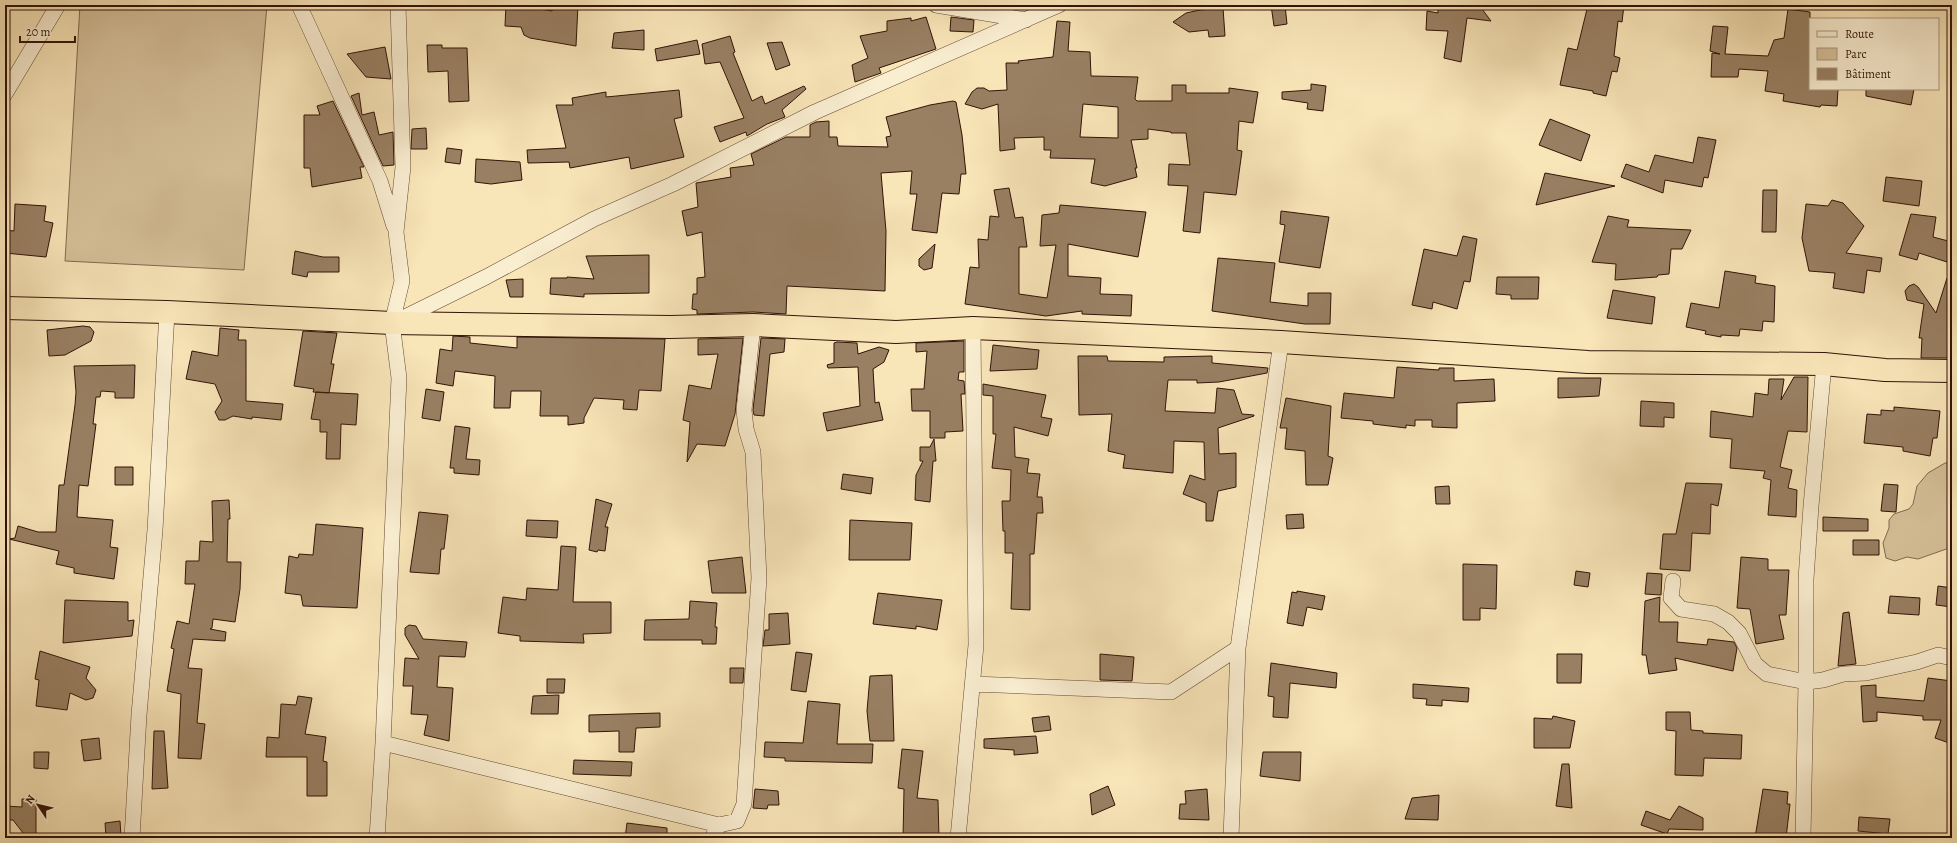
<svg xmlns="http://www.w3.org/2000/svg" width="1957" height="843" viewBox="0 0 1957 843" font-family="Alegreya,serif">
<rect width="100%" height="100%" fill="#f8e5b8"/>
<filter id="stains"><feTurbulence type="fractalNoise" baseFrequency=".005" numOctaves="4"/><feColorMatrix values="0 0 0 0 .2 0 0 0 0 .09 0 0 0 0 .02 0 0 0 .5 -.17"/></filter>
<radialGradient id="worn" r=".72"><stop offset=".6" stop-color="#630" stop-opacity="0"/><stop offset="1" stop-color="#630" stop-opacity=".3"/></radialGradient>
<path fill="#d6c19a" stroke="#846a50" d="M 80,5 L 267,5 L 244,270 L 65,261 Z
M 1945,463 L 1952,463 L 1952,547 L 1918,559 L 1907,557 L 1895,561 L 1886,558 L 1883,543 L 1889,528 L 1889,520 L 1894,514 L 1909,509 L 1913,504 L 1917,486 L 1928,473 Z"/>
<path fill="#998063" stroke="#321306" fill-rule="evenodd" d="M 506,5 L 520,5 L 552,11 L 553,5 L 578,5 L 576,46 L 530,38 L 524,35 L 521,27 L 505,26 Z
M 1271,5 L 1285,5 L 1287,24 L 1274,26 Z
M 1438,5 L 1479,5 L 1491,21 L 1467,18 L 1461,62 L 1444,58 L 1448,31 L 1426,30 L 1427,11 L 1438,13 Z
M 1588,5 L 1624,5 L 1622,22 L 1618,21 L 1614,56 L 1620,58 L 1617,72 L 1612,71 L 1606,96 L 1593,93 L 1593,91 L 1560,85 L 1568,48 L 1577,50 Z
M 1223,8 L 1225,36 L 1209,37 L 1208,30 L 1189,32 L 1173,22 L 1186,13 L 1200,10 Z
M 1788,9 L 1810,12 L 1810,89 L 1838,89 L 1837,106 L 1821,105 L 1820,107 L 1783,101 L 1784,94 L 1765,91 L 1768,71 L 1739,69 L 1738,77 L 1711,77 L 1712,53 L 1720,54 L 1710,51 L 1713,26 L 1728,27 L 1725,54 L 1768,56 L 1774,40 L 1784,38 Z
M 926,17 L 936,49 L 879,68 L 881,73 L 855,82 L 852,65 L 868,58 L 860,36 L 887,31 L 887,21 L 911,18 L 911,21 Z
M 951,17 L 974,20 L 973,32 L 950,31 Z
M 1057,21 L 1070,22 L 1068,51 L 1090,52 L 1091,76 L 1138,77 L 1135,99 L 1137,101 L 1172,101 L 1172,85 L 1186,85 L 1186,93 L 1229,93 L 1229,88 L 1258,92 L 1253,123 L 1239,121 L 1237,150 L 1242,151 L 1236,195 L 1204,192 L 1200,233 L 1183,231 L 1188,186 L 1168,185 L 1169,164 L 1190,165 L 1186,133 L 1171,133 L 1171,132 L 1148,129 L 1148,139 L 1131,140 L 1137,168 L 1135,168 L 1137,177 L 1105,186 L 1091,183 L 1095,159 L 1050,158 L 1051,150 L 1044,150 L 1044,137 L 1014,138 L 1015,149 L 1000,151 L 998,104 L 982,109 L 965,104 L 972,92 L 977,88 L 984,88 L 989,91 L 1007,90 L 1006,63 L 1019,63 L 1018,61 L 1053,57 ZM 1083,104 L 1118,107 L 1118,138 L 1080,137 Z
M 644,30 L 644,50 L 612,48 L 614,33 Z
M 730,36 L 735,52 L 733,53 L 752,101 L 762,96 L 765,104 L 804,86 L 806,89 L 782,110 L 785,117 L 767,124 L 747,136 L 746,132 L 720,142 L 714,127 L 744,118 L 720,62 L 705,64 L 702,44 Z
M 697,40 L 700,54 L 657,61 L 655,49 Z
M 782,42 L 790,65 L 776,70 L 767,43 Z
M 427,45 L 442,45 L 442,48 L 467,48 L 469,101 L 449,102 L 448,71 L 428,72 Z
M 385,47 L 391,79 L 366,77 L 347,54 Z
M 1311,84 L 1326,86 L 1323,111 L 1307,109 L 1308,103 L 1282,99 L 1282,92 L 1311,90 Z
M 1866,89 L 1914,89 L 1911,105 L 1866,96 Z
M 679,90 L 682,117 L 674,119 L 684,157 L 631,169 L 629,157 L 570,168 L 569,162 L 528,163 L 527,150 L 566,148 L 556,105 L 573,105 L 572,98 L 606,92 L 606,97 Z
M 359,93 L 362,115 L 374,112 L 379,135 L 393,132 L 394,165 L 383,166 L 351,96 Z
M 333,101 L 364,167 L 360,167 L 362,178 L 312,187 L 310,168 L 304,168 L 304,115 L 320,115 L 317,106 Z
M 953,101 L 956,102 L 962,135 L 966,174 L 961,174 L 959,194 L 942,193 L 937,233 L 912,230 L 917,194 L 910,194 L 912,171 L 881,173 L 886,231 L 885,291 L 787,286 L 786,314 L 753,312 L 697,314 L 697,310 L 692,309 L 693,294 L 697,294 L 697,278 L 705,277 L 702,232 L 687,236 L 682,211 L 698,207 L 696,183 L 731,177 L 730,168 L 754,165 L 751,154 L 786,137 L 810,137 L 810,125 L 816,122 L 829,121 L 829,137 L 837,137 L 838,146 L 888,147 L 886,137 L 891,136 L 886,117 L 930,105 Z
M 1550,119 L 1590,135 L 1581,161 L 1539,145 Z
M 426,128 L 427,149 L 411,149 L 412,129 Z
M 1698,137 L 1716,140 L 1708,178 L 1704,177 L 1702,187 L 1665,180 L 1663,193 L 1621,177 L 1626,164 L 1649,172 L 1655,155 L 1693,163 Z
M 447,148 L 462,150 L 460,164 L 445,162 Z
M 476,159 L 520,162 L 522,180 L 491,184 L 475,182 Z
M 1545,173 L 1615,186 L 1536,205 Z
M 1886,177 L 1922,181 L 1919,206 L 1883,201 Z
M 1009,188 L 1015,218 L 1023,217 L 1027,247 L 1019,247 L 1019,294 L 1047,298 L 1056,245 L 1040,246 L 1042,215 L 1059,213 L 1060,205 L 1146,212 L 1138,257 L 1068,244 L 1068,276 L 1101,278 L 1100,294 L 1132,295 L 1131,316 L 1082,314 L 1082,311 L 1046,316 L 965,304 L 970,267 L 979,268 L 978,239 L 988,240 L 990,216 L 999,217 L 994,190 Z
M 1763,190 L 1777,190 L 1776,232 L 1762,232 Z
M 1832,200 L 1843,203 L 1864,226 L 1846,253 L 1882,258 L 1880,272 L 1867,270 L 1864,293 L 1833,288 L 1835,273 L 1809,271 L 1802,238 L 1806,204 L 1828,206 Z
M 15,204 L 46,206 L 44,221 L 53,223 L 46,257 L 5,253 L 5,230 L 14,231 Z
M 1281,211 L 1329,217 L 1320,268 L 1279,262 L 1285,225 L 1280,224 Z
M 1911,214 L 1936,217 L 1933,237 L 1952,242 L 1947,262 L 1919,253 L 1917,260 L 1899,255 Z
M 1608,216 L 1629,220 L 1627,227 L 1691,230 L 1682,249 L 1671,249 L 1669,274 L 1658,275 L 1657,277 L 1615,280 L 1616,264 L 1592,262 Z
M 1463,236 L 1477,239 L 1470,282 L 1464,281 L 1457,309 L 1433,302 L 1432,309 L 1412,305 L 1424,249 L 1457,256 Z
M 935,244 L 932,268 L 924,270 L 919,266 L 919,259 Z
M 295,251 L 323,257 L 339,257 L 339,272 L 308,272 L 307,277 L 292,274 Z
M 649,255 L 649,293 L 584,294 L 584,297 L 550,294 L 551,278 L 567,278 L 567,277 L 594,279 L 586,256 Z
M 1218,258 L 1275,263 L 1270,302 L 1308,306 L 1308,293 L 1331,293 L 1330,324 L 1305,324 L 1212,311 Z
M 1725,271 L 1756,276 L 1755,283 L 1775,286 L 1774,322 L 1763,321 L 1762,331 L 1740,329 L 1739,336 L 1721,335 L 1721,337 L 1705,334 L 1706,331 L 1686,327 L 1691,303 L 1719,308 Z
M 1497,277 L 1539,277 L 1538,299 L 1511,299 L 1511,295 L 1496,294 Z
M 1947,278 L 1952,279 L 1952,302 L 1948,333 L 1952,334 L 1948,358 L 1921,358 L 1922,338 L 1919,338 L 1924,304 L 1907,300 L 1905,291 L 1909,286 L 1914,284 L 1918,287 L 1936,313 Z
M 523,279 L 523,297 L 510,297 L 506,280 Z
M 1613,290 L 1655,297 L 1652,324 L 1607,318 Z
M 83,326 L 90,327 L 94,332 L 91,341 L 65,355 L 49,356 L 47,330 Z
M 220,328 L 239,330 L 238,340 L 246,340 L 246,401 L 283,404 L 281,420 L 252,417 L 252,419 L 233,416 L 225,420 L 219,420 L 215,412 L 222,401 L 215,384 L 186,379 L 192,351 L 218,356 Z
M 303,331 L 337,333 L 331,364 L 334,364 L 329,393 L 313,392 L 314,389 L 294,386 Z
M 453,336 L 470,337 L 470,343 L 517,348 L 517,337 L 665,339 L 661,391 L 639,390 L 637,410 L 623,409 L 624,400 L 594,398 L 584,418 L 584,423 L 568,425 L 568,416 L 540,416 L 541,391 L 511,391 L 510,408 L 494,408 L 495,376 L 455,371 L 453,386 L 436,383 L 440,349 L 452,351 Z
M 743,338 L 735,414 L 725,446 L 697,444 L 687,462 L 690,422 L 683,420 L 689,385 L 711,389 L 718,354 L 698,355 L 698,339 Z
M 761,338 L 785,339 L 784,352 L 770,354 L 764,416 L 754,415 L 753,410 Z
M 964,341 L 964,372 L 959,372 L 958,380 L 964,381 L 965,394 L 961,394 L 963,431 L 945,432 L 945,438 L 930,438 L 930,411 L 912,411 L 911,389 L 924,389 L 927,351 L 916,352 L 916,343 Z
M 837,342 L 857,343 L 858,354 L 879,347 L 889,350 L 884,362 L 873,369 L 875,403 L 879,402 L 883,420 L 827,431 L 823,413 L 860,406 L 858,367 L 828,368 L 827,365 L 834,363 L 834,343 Z
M 993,345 L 1039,350 L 1037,369 L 990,371 Z
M 1078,356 L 1107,356 L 1108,361 L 1164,362 L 1164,357 L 1212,356 L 1212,363 L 1268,368 L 1267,373 L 1219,382 L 1197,383 L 1197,380 L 1168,380 L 1165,411 L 1215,413 L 1217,388 L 1234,390 L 1242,414 L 1254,415 L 1254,416 L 1218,428 L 1219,454 L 1236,453 L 1236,487 L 1218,491 L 1213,521 L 1206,521 L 1206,503 L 1183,494 L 1190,475 L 1205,480 L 1204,442 L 1174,441 L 1173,473 L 1123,468 L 1125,455 L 1108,451 L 1112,414 L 1079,415 Z
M 135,365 L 134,398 L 115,398 L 115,392 L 101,391 L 100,397 L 96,397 L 93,424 L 96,424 L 88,486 L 79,485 L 77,517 L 113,520 L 110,547 L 118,548 L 114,579 L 74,573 L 74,568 L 56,564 L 59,551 L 9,539 L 15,538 L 18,526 L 38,532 L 56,532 L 59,485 L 64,485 L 75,405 L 76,392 L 74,366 Z
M 1397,367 L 1439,370 L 1439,368 L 1454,368 L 1454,381 L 1494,379 L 1495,401 L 1457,403 L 1457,428 L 1432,427 L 1432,420 L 1415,420 L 1415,426 L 1406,425 L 1406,428 L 1373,424 L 1373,421 L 1341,418 L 1344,393 L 1394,398 Z
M 1794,377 L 1808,377 L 1807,432 L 1788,431 L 1780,467 L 1792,470 L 1788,488 L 1797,490 L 1796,517 L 1768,515 L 1771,480 L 1763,478 L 1765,471 L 1730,468 L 1732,439 L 1710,437 L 1711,411 L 1753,417 L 1755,393 L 1768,395 L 1769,379 L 1784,379 L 1781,400 Z
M 1558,378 L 1601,378 L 1599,396 L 1558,398 Z
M 983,384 L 1046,395 L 1041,417 L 1052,419 L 1048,436 L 1014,427 L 1015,457 L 1029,459 L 1027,473 L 1040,474 L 1037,497 L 1042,497 L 1043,513 L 1037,513 L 1034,554 L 1030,554 L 1030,610 L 1011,609 L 1013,553 L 1005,553 L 1005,531 L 1003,531 L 1002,501 L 1010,501 L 1011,470 L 992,468 L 996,434 L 993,434 L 993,396 L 983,395 Z
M 426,389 L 444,392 L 440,421 L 422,418 Z
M 316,392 L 358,394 L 356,425 L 341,424 L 340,459 L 326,459 L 327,432 L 320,432 L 320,420 L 311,419 Z
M 1286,398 L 1331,406 L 1328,456 L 1333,458 L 1328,485 L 1306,485 L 1305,451 L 1285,449 L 1287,428 L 1280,428 Z
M 1641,401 L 1674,403 L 1674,418 L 1664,417 L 1664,427 L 1640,426 Z
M 1894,407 L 1940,411 L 1937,438 L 1933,438 L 1930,456 L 1903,451 L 1903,447 L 1864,443 L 1867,414 L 1881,415 L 1881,410 L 1894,411 Z
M 455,426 L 470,428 L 466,459 L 480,460 L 479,475 L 454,473 L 454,468 L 450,468 Z
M 934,439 L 936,461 L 933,461 L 930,502 L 915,500 L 916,475 L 923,461 L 920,461 L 920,447 L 930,447 Z
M 115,467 L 133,467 L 133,485 L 115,485 Z
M 843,474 L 873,478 L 871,494 L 841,489 Z
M 1686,483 L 1722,484 L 1718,506 L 1711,504 L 1710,534 L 1692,533 L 1690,571 L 1660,569 L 1663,534 L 1676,534 Z
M 1884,484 L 1898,485 L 1896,512 L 1881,511 Z
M 1449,486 L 1450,504 L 1436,504 L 1435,487 Z
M 596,499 L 612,504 L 605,527 L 608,527 L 605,551 L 598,550 L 597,552 L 589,550 Z
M 229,500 L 230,519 L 228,519 L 227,562 L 241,562 L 240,589 L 235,622 L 213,619 L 212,628 L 210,629 L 226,632 L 225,641 L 193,639 L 188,668 L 202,669 L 197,723 L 205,724 L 201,759 L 178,758 L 181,694 L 167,691 L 174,649 L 171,648 L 177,621 L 189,624 L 195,584 L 185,584 L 186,561 L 199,561 L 200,541 L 213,542 L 212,501 Z
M 419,512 L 448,515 L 444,549 L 441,549 L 439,574 L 410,572 Z
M 1303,514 L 1304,528 L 1287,529 L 1286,515 Z
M 1823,517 L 1868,519 L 1868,531 L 1823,531 Z
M 527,520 L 558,521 L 557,538 L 526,536 Z
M 850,520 L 912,523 L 910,560 L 849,560 Z
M 316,524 L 363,528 L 357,608 L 303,606 L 301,595 L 285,593 L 289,556 L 298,558 L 299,554 L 313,555 Z
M 1853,540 L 1879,540 L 1879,555 L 1853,555 Z
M 561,546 L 576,547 L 573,602 L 611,602 L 611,633 L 583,634 L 584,643 L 520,641 L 520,636 L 498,633 L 503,597 L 526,600 L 527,588 L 558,590 Z
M 742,557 L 746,593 L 712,593 L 708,561 Z
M 1741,557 L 1768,559 L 1768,570 L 1789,570 L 1786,615 L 1779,615 L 1784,639 L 1756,644 L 1750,609 L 1737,608 Z
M 1463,564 L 1497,565 L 1496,609 L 1480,608 L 1480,620 L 1463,620 Z
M 1576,571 L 1590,573 L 1588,587 L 1574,585 Z
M 1647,573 L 1662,574 L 1661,595 L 1645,594 Z
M 1938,586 L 1952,588 L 1952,607 L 1936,605 Z
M 1297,591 L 1325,596 L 1322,610 L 1307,607 L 1303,626 L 1287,623 L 1292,592 L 1297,593 Z
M 878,593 L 942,600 L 937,630 L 916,626 L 916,629 L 873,624 Z
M 1890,596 L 1920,598 L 1919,615 L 1888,613 Z
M 1660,597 L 1659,622 L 1678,622 L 1677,642 L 1707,645 L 1708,639 L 1734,642 L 1737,648 L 1733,671 L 1675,658 L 1677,670 L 1649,674 L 1646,655 L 1642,655 L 1645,601 Z
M 65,600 L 128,602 L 128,621 L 134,620 L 132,636 L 63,643 Z
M 690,601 L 717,603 L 715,627 L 717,627 L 716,644 L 702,644 L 702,640 L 644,640 L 645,620 L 689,619 Z
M 1849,612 L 1856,664 L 1838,666 L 1843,613 Z
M 788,613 L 790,644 L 763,646 L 765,630 L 769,630 L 769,614 Z
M 409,625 L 416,626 L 423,639 L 467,642 L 465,657 L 439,656 L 437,687 L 453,688 L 449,741 L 424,735 L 428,715 L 411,714 L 413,686 L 403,686 L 405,658 L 419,659 L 405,635 L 405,628 Z
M 40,651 L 90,667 L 86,678 L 96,690 L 93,698 L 86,700 L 70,693 L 67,710 L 36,706 L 39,680 L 35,679 Z
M 796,652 L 812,654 L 806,692 L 791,690 Z
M 1100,654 L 1134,657 L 1132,681 L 1100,680 Z
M 1557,654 L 1582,654 L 1581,683 L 1557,683 Z
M 1271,663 L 1337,673 L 1336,688 L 1290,683 L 1288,718 L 1273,717 L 1274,697 L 1268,696 Z
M 730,668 L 744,668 L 743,683 L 730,683 Z
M 892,675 L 894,741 L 870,741 L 867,711 L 870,676 Z
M 1928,678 L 1952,681 L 1952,744 L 1935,738 L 1941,720 L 1923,720 L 1923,716 L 1877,712 L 1877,721 L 1863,722 L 1861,686 L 1876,685 L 1876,697 L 1924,701 Z
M 547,679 L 565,679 L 564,693 L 547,693 Z
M 1413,684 L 1469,688 L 1468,702 L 1442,700 L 1442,706 L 1426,705 L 1427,699 L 1413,698 Z
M 559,695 L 558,714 L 531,714 L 533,696 Z
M 298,696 L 312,698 L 305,734 L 326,737 L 323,761 L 327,762 L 327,796 L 307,796 L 307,757 L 266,757 L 267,737 L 279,738 L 281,704 L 296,705 Z
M 808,701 L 840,704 L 837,744 L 873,744 L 872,763 L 785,761 L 785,758 L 764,757 L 765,742 L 803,743 Z
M 1666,712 L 1690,712 L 1691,730 L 1703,731 L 1703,733 L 1742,735 L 1741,759 L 1704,758 L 1703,776 L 1675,775 L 1676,731 L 1666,730 Z
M 660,713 L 660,727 L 636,728 L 634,752 L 619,752 L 619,731 L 589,732 L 589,715 Z
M 1049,716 L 1051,730 L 1034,732 L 1032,718 Z
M 1553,716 L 1575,721 L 1570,748 L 1534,748 L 1534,718 L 1552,719 Z
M 154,731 L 164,731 L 168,788 L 152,789 Z
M 1036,736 L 1038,753 L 1014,755 L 1014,750 L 984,748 L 984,739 Z
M 99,738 L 101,759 L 84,761 L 81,740 Z
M 902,749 L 923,751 L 917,798 L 938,800 L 939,838 L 903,838 L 904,789 L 898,788 Z
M 34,752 L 49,752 L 48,769 L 34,768 Z
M 1263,752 L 1301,752 L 1300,781 L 1260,776 Z
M 574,760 L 632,762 L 631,776 L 573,774 Z
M 1562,764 L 1569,764 L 1572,808 L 1556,806 Z
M 1108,786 L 1115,805 L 1092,815 L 1090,794 Z
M 755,789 L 778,791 L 779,805 L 768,805 L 767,809 L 753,808 Z
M 1207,789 L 1209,820 L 1179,819 L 1180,804 L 1186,804 L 1185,791 Z
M 1763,789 L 1788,792 L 1787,804 L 1790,804 L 1786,838 L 1755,838 Z
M 1439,795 L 1438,820 L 1405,819 L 1412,798 Z
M 22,799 L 36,799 L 36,838 L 27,838 L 13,820 L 5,820 L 5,806 L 22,807 Z
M 1679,806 L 1703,818 L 1703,830 L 1669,829 L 1667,834 L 1641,825 L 1646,811 L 1670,820 Z
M 1859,817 L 1890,819 L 1888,834 L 1858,831 Z
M 120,821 L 121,836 L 106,837 L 105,823 Z
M 627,823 L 667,828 L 667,838 L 625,838 Z"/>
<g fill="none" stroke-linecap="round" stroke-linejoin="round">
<g stroke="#644832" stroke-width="16">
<path id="minor" d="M 299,5 L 380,181 L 394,226
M 936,5 L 1026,20
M 5,94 L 58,5
M 397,321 L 486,277 L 594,219 L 673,184 L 815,112 L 1059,5
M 1673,581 L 1671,598 L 1681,609 L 1714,614 L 1728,622 L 1739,633 L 1755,664 L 1767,674 L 1806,682 L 1823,680 L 1843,674 L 1866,673 L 1917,662 L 1938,655 L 1952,658
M 973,684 L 1171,692 L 1238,648
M 383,743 L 719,825
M 132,838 L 139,715 L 155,530 L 167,312
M 377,838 L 383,743 L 399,378 L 392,323 L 402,281 L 396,232 L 403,167 L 398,5
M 712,838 L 719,825 L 737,821 L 744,804 L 759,578 L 753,452 L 746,429 L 744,410 L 753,325
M 958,838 L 976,645 L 973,328
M 1231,838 L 1238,648 L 1281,342
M 1803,838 L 1806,682 L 1806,579 L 1811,506 L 1824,364"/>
</g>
<g stroke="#321306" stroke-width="24">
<path id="trunk" d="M 5,308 L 167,312 L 392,323 L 670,327 L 753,325 L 896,332 L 973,328 L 1281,342 L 1588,362 L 1824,364 L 1885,370 L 1952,371"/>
</g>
<use href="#minor" stroke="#faeed1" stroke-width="15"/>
<use href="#trunk" stroke="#f8e5b8" stroke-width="22"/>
</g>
<rect width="1957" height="843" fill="none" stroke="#f8e5b8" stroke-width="20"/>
<rect x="6" y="6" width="1945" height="831" fill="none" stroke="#321306" stroke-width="2"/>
<rect x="10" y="10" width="1937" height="823" fill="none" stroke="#321306"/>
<rect x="1809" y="18" width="130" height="72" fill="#faeed1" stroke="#aa9680"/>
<rect x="1817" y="31" width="20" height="6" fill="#faeed1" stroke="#aa9680"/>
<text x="1845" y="38" font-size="12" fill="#321306">Route</text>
<rect x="1817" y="48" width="20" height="12" fill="#d6c19a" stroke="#aa9680"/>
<text x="1845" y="58" font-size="12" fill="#321306">Parc</text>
<rect x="1817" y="68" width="20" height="12" fill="#998063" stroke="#aa9680"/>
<text x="1845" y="78" font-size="12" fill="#321306">Bâtiment</text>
<g transform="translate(38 805) rotate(305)" stroke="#faeed1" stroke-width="3" paint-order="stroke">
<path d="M0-3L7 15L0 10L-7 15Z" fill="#321306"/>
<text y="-6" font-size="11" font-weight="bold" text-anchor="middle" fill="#321306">N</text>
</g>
<path d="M20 36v6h55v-6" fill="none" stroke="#321306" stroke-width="2"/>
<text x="26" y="36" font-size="12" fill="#321306" stroke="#faeed1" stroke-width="3" paint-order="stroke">20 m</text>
<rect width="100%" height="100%" filter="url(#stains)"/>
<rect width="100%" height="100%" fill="url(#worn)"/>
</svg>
